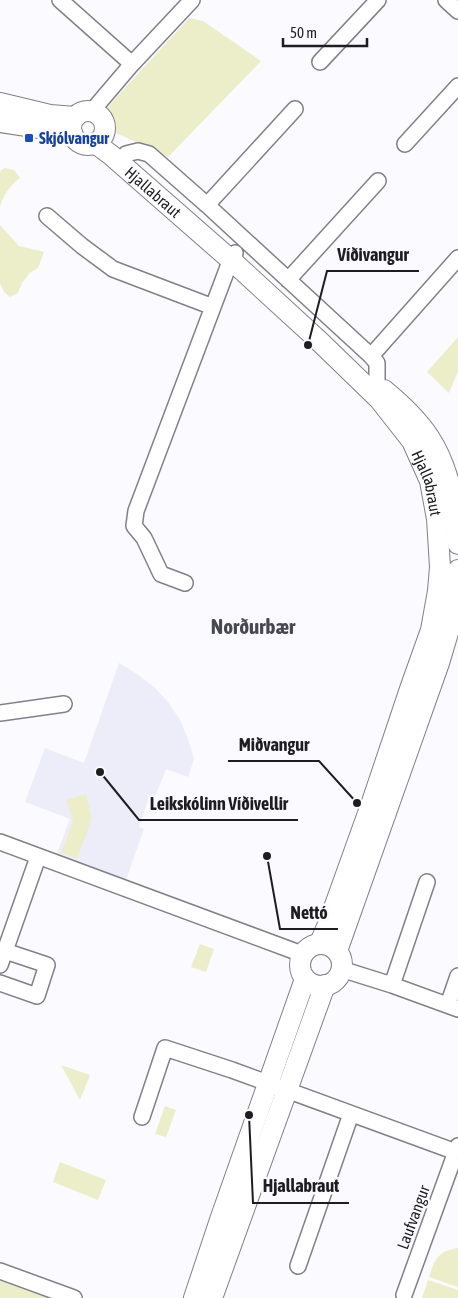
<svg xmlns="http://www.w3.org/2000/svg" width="458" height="1298" viewBox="0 0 458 1298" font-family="'Asap Condensed',sans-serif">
<rect width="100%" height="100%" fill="#fafaff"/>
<path fill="#ededf9" d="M 119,663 L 137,674 L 154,687 L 168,702 L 180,720 L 188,739 L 194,759 L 188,777 L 166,769 L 153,802 L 148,801 L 139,827 L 144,829 L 126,880 L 57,854 L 70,819 L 25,802 L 45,748 L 84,763 Z"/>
<path fill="#eceeca" d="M 189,18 L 203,21 L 261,61 L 168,157 L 112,131 L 104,111 Z
M 5,168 L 14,170 L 20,178 C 11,184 2,197 0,207 L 0,171 Z
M 0,225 L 19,246 L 44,252 L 38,268 L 30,273 L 22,283 L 18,293 L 10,297 L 4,292 L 0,283 Z
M 458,337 L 458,371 L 449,393 L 427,372 Z
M 86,794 L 92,819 L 77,859 L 61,853 L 73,822 L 66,800 Z
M 200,944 L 214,949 L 206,972 L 191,967 Z
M 61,1065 L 90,1075 L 80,1100 Z
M 165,1106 L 176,1110 L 166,1137 L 155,1134 Z
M 60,1162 L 106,1180 L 98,1200 L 53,1182 Z
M 458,1248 L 458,1287 L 429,1277 C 435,1259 438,1251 458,1248 Z
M 0,1278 L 55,1298 L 0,1298 Z
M 428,1280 L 458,1290 L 458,1298 L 422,1298 Z"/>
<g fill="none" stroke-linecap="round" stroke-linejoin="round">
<g stroke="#80808a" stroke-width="18">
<path id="minor" d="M 60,0 L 132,64
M 446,0 L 458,11
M 320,62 L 378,0
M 92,111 L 132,64 L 192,0
M 405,144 L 458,86
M 126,154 L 138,151 L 149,154 L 207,205 L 371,356 L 377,363 L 377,384
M 207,205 L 295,109
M 47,216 L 82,246 L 113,269 L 213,307
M 288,280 L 378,181
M 371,356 L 458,258
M 185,583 L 161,574 L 144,538 L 134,526 L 136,511 L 228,267 L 235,253
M 0,713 L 64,704
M 0,842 L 302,954
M 0,965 L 38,857
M 341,969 L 392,985 L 458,1009
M 0,983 L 37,996 L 47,965 L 5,951
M 392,985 L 427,882
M 448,1005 L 458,976
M 142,1117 L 165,1048 L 232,1070 L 456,1152
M 298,1266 L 351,1114
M 0,1271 L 74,1298
M 404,1295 L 458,1146"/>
</g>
<g stroke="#80808a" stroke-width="22">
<g id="major">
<path d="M 0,103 L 50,115 L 75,117"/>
<circle cx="88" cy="128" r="17"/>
<path d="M 0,122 L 72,133"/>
<path id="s1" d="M 95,143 L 111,155 L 231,260 L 316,338 L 379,399 L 412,441 L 430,481 L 437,519 L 440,567 L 438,591 L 431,630 L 411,686 L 371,805 L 329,922 L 320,943"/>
<path d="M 384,390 C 401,404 417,419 429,437 C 449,467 457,510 458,544"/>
<circle cx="321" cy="965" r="21"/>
<path d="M 337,951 L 439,663 L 450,626 L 455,607 L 458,570"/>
<path d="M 194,1298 L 220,1220 L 305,979"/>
<path d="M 212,1298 L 325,985"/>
</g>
</g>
<use href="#minor" stroke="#fff" stroke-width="15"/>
<use href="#major" stroke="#fff" stroke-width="20"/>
</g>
<rect fill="#1a4fb4" stroke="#fafaff" stroke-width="2" x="24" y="133" width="10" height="10" rx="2.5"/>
<g text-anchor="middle" stroke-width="5" stroke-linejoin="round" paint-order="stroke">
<g font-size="16" font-weight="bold" fill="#164399" stroke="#fafaff" text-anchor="start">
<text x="39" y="144">Skjólvangur</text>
</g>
<g font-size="16" fill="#1e1e22" stroke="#fafaff">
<text dy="6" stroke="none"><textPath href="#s1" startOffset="76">Hjallabraut</textPath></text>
<text dy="6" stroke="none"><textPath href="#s1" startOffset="481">Hjallabraut</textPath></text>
<text transform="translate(413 1217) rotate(-70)" y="6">Laufvangur</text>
</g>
<g font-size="21" font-weight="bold" fill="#484851" stroke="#fafaff">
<text x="253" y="634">Norðurbær</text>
</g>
</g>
<path fill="none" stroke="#1e1e22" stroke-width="2" d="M308 345L327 271H419M357 803L319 761H228M100 772L139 820H298M267 856L280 929H338M249 1115L253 1203H349"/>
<g fill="#1e1e22" stroke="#fafaff" stroke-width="2">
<circle cx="308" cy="345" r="5"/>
<circle cx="357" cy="803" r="5"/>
<circle cx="100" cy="772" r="5"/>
<circle cx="267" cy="856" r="5"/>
<circle cx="249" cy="1115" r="5"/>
</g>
<g font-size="18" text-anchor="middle" font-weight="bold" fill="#1e1e22" stroke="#fafaff" stroke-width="5" stroke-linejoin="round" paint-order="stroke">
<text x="373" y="261">Víðivangur</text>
<text x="274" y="751">Miðvangur</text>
<text x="219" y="810">Leikskólinn Víðivellir</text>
<text x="309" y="919">Nettó</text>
<text x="301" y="1192">Hjallabraut</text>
</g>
<path d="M283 38v8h84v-8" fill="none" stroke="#1e1e22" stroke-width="2.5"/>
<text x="290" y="38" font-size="15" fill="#1e1e22" stroke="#fafaff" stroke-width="4" paint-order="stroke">50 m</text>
</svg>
